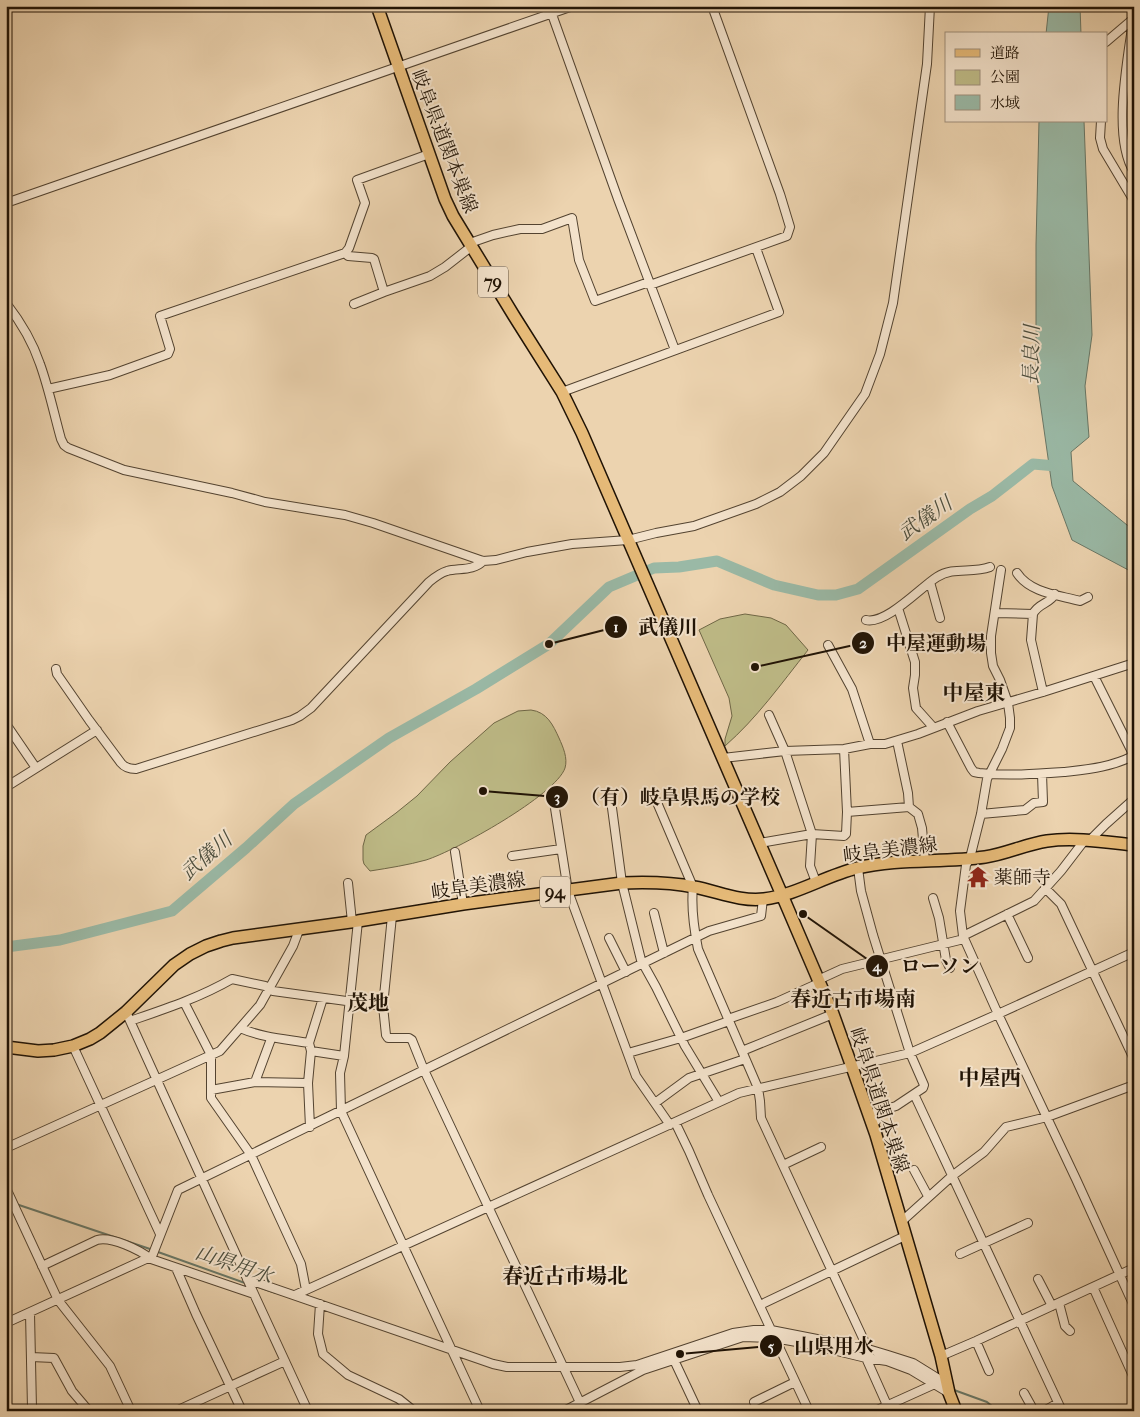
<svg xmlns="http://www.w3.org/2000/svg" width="1140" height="1417" viewBox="0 0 1140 1417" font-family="'IM FELL French Canon','Noto Serif JP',serif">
<rect width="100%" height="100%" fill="#ecd3af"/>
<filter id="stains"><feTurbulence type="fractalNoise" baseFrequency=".004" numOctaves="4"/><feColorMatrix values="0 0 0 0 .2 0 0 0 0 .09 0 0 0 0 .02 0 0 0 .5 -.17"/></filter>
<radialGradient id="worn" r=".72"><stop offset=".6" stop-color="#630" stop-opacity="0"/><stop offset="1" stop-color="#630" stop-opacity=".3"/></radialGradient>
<path fill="#bebb87" stroke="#6f6746" d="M 745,614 L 771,618 L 786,625 L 808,650 C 781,684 757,718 725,746 L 725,739 L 732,716 L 729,698 L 699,630 L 720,619 Z
M 531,710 C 547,712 553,725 559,738 C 563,747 568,758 565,768 C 556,795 455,851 426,860 C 408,865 389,868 370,871 L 364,864 L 363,860 L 363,846 L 366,835 L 396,813 L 417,796 L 450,762 L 494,723 L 518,711 Z"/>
<path fill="#9ab9a6" stroke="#697766" d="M 1049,6 L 1080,6 L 1081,34 L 1046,34 Z
M 1039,121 L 1084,121 L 1092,335 L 1085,386 L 1089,437 L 1071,452 L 1073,481 L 1127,525 L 1134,528 L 1134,573 L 1072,540 L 1052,486 L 1036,373 L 1036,245 Z"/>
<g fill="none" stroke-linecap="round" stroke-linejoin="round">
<path stroke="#697766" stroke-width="2" d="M 16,1204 L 153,1250
M 158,1252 L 245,1283
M 252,1285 L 276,1293
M 830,1345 L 867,1354
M 507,1370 L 547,1371
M 954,1390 L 987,1402 L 998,1411"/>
<path stroke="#9ab9a6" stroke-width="11" d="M 6,947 L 60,940 L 172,911 L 246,848 L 294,804 L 389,738 L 476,689 L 549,644 L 609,587 L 654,568 L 679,567 L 717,561 L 774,585 L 818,595 L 836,595 L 858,589 L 970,509 L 992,496 L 1033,464 L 1056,466"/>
<g stroke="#534330" stroke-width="10">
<path id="street" d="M 549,6 L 618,199 L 675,350
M 1134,13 C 1129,55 1111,135 1134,172
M 1106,42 L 1133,19
M 1101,121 L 1100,138 L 1103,149 L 1134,201
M 6,203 L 573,6
M 470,243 L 493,235 L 520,229 L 542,229 L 572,218 L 579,260 L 595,301 L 649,282
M 345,253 L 348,256 L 372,258 L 374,259 L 384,292
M 650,285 L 787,236 L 790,227 L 780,194 L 712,6
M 6,303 C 20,321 33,343 40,364 C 49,389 54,414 61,439 L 64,445 L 68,448 L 124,470 L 232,493 L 265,502 L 345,515 L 373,523 L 483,561 L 496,560 L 527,552 L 572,544 L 628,540 L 656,533 L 694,526 L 756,504 L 780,492 L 801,476 L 824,453 L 865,394 L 880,354 L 893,303 L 927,64 L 930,6
M 354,304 L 384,292 L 430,276 L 445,267 L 472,246
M 48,389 L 110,375 L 168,354 L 170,349 L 160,316 L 345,253 L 349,248 L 365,203 L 357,180 L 429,154
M 562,392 L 779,312 L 756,248
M 1001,570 L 991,636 L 991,653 L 993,666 L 1000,680 L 1008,703 L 1010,718 L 1010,728 L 1002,749 L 987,779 L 981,814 L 970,858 L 966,865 L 960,911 L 963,936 L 998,1014 L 1076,1179 L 1134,1306
M 1017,573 C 1030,593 1059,595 1080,601 L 1088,597
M 930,582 L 940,618
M 898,608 L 915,662 L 915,675 L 913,688 L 916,708 L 933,727
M 995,613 L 1033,614 L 1031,640 L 1043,692
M 1033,614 C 1038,603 1050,604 1055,594
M 866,620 C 886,625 921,587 937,577 C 954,566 971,574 990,567
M 828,645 L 852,689 L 870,744
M 56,669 L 57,674 L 89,720 L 121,763 C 125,768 130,769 136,769 L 292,720 L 300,716 L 311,708 L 429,582 C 435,577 440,573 447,571 C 459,568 474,571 483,561
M 1094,676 L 1134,756
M 947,722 L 971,768 L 974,772 L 979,773 C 1008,776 1036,774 1065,772 C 1090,769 1111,767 1133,756
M 6,724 L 36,768
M 897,741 L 908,793 L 909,807 L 918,814 L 922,828 L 925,861
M 723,758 L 785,751 L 844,749 L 870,744 L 885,744 L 918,734 L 978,711 L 1043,692 L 1134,663
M 6,787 L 97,730
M 610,793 L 622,883 L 641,960 L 656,987 L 685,1046 L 719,1102
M 653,793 L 693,887 C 691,907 694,929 698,949 L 758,1088 L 760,1101 L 761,1118 L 868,1349 L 869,1356 L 866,1358
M 554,802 L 568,891 L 636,1076 L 670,1125
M 847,812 L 909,807
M 981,814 L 1025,810 L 1034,803 L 1043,802 L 1042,774
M 1089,841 L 1106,824 L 1134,799
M 760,843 L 812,834 L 785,751 L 769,715
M 455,852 L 463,904
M 512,856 L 561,849
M 858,868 L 861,891 L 873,935 L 910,1053 L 924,1085 L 923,1088 L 914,1094 L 1062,1411
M 816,882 L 810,866 L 812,834 L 844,836 L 846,834 L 847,812 L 844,749
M 348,883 L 352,922
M 1045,888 L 1061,904 L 1134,1059
M 933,898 L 939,918 L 946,960 L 950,968
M 654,913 L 664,953
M 1007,914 L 1028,958
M 392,916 L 383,1006 L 386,1035 L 388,1038 L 409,1038 L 412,1040 L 424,1070 L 584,1411
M 358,921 L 344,1056 L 340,1073 L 341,1111 L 480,1411
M 963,936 L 1034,901 L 1061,871 L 1084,841
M 609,938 L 626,972
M 818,980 L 842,969 L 964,939
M 184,1002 L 211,1055 L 211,1098 L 251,1155 L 301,1264 L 306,1290
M 126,1012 L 254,1294 L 308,1411
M 728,1019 L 777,1002 L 819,983
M 130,1021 C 165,1009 199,998 232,979 L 265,986 L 273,991 L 383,1006
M 240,1028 C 263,1038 285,1039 309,1043
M 73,1046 L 160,1234
M 311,1051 L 344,1056
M 742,1051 L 833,1014
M 628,1053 L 681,1038 L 729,1021
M 255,1082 L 271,1039
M 211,1090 L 255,1082 L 308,1083
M 655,1103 L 689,1078 L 745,1059
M 876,1121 L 874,1113 L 896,1106 L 914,1094
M 675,1122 L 689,1151 L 708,1195 L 809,1411
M 310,1127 L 308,1083 L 311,1051 L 309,1043 L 323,998
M 6,1148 L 220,1051 L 260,1005 L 293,946 L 299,930
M 783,1165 L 821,1147
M 914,1170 L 928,1196
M 6,1188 L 58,1300 L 110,1366 L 131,1411
M 901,1222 L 952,1176 L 984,1152 L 1006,1127 L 1047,1117 L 1134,1085
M 960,1254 L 1028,1223
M 151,1259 L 178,1190 L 709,931 L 761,916 L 763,899
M 42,1266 L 97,1240 C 111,1236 140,1250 151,1259 L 254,1294
M 176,1268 L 196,1314 L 242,1411
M 247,1279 L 493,1364 L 507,1367 L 620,1367 L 637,1365 L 643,1370
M 1038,1279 L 1052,1306
M 1093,1287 L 1134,1378
M 295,1295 L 739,1093 L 910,1053 L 998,1014 L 1134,952
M 1059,1303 L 1065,1326 L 1070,1331
M 320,1304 L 318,1334 L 323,1354 L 348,1375 L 399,1399 L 414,1411
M 760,1305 L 905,1236
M 30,1313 L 32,1409
M 6,1323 L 146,1259 L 151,1259
M 976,1341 L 989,1371
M 941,1356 L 976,1341 L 1134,1268
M 31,1357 L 54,1358 L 72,1391 L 89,1411
M 866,1358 L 887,1405
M 674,1360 L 698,1411
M 637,1365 L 733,1333 L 754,1330 L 771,1330 L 868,1349 L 888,1355 L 913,1363 L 942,1381 L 946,1380
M 1024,1393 L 1034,1411
M 754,1402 L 795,1382
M 176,1411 L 285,1361
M 564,1411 L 643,1370 L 743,1337 L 774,1338 L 808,1344 L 866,1358 L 887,1361 L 911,1370 L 949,1393
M 875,1411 L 937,1383
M 1044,1411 L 1058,1403"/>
</g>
<g stroke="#201305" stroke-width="14">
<path id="primary" d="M 377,6 L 445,199 L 453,216 L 514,316 L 562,392 L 582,433 L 782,895 L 833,1014 L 852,1067 L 876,1135 L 941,1356 L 949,1393 L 956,1411
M 6,1047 L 38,1051 L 54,1050 L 73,1046 L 90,1039 L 100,1033 L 126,1012 L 174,965 L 190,954 L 206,946 L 221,941 L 233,938 L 358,921 L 463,904 L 622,883 C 646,882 670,882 694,887 C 717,891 740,902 764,899 C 796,895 825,876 857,868 C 899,858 943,863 985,857 C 1006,854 1026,844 1047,841 C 1074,837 1106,842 1134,845"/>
</g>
<use href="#street" stroke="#f3e2cb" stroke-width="8"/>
<use href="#primary" stroke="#e6ba78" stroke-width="11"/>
</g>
<defs>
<g id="temple-bare" transform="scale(1.725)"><path d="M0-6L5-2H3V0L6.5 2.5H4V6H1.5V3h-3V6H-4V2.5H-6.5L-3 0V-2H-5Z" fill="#8f2418" stroke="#f3e2cb" stroke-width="2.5" paint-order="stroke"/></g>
</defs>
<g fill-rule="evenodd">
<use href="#temple-bare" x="978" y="877"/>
</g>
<g text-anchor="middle" stroke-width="4" stroke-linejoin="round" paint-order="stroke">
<g fill="#f3e2cb" stroke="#5f5140" stroke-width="1">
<rect x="478" y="266.5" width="30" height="31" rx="4"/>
<rect x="540" y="876.5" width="30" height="31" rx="4"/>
</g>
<g font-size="18" font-weight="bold" fill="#201305">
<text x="493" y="288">79</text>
<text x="555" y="898">94</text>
</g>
<g font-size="19" fill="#201305" stroke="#f3e2cb">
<text transform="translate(445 141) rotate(69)" y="7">岐阜県道関本巣線</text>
<text transform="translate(890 849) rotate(-7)" y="7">岐阜美濃線</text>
<text transform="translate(478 885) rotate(-8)" y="7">岐阜美濃線</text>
<text transform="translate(880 1100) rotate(72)" y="7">岐阜県道関本巣線</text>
</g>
<g font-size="19" fill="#201305" stroke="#f3e2cb" text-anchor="start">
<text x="994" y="884">薬師寺</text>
</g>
<g font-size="20" font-style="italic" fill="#4b4d3d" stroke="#f3e2cb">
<text transform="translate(1031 355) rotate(-89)" y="7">長良川</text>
<text transform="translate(925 518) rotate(-35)" y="7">武儀川</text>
<text transform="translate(206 856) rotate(-41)" y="7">武儀川</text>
<text transform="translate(234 1264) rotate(19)" y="7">山県用水</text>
</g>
<g font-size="21" font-weight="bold" fill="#201305" stroke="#f3e2cb">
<text x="974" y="700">中屋東</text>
<text x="853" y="1006">春近古市場南</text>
<text x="368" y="1010">茂地</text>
<text x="990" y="1085">中屋西</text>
<text x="565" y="1283">春近古市場北</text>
</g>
</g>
<path fill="none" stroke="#201305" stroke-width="2" d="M549 644L616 627M755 667L863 643M483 791L557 797M803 914L877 966M680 1354L771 1346"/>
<g fill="#201305" stroke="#f3e2cb" stroke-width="2">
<circle cx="549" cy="644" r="5"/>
<circle cx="755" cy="667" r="5"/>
<circle cx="483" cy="791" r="5"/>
<circle cx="803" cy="914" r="5"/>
<circle cx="680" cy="1354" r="5"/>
<circle cx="616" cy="627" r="12"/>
<circle cx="863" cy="643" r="12"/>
<circle cx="557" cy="797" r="12"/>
<circle cx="877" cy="966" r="12"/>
<circle cx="771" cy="1346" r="12"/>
</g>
<g font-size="15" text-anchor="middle" font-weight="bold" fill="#fff">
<text x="616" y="632">1</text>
<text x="863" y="648">2</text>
<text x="557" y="802">3</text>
<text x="877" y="971">4</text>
<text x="771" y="1351">5</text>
</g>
<g font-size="20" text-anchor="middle" font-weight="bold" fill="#201305" stroke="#f3e2cb" stroke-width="4" stroke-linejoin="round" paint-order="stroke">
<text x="668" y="634">武儀川</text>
<text x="936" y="650">中屋運動場</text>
<text x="680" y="804">（有）岐阜県馬の学校</text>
<text x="940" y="973">ローソン</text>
<text x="834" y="1353">山県用水</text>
</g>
<rect width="1140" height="1417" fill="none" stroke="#ecd3af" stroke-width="25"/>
<rect x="8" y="8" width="1125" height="1402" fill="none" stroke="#201305" stroke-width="2.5"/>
<rect x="12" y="12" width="1115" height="1392" fill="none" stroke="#201305"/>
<rect x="945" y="32" width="162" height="90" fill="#f3e2cb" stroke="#9f8f7c"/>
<rect x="955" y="49" width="25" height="8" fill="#e6ba78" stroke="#9f8f7c"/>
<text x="990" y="58" font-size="15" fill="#201305">道路</text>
<rect x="955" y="70" width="25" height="15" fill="#bebb87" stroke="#9f8f7c"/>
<text x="990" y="82" font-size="15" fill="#201305">公園</text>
<rect x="955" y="95" width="25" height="15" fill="#9ab9a6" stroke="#9f8f7c"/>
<text x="990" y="108" font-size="15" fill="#201305">水域</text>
<rect width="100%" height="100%" filter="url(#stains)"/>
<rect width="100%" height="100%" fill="url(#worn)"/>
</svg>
